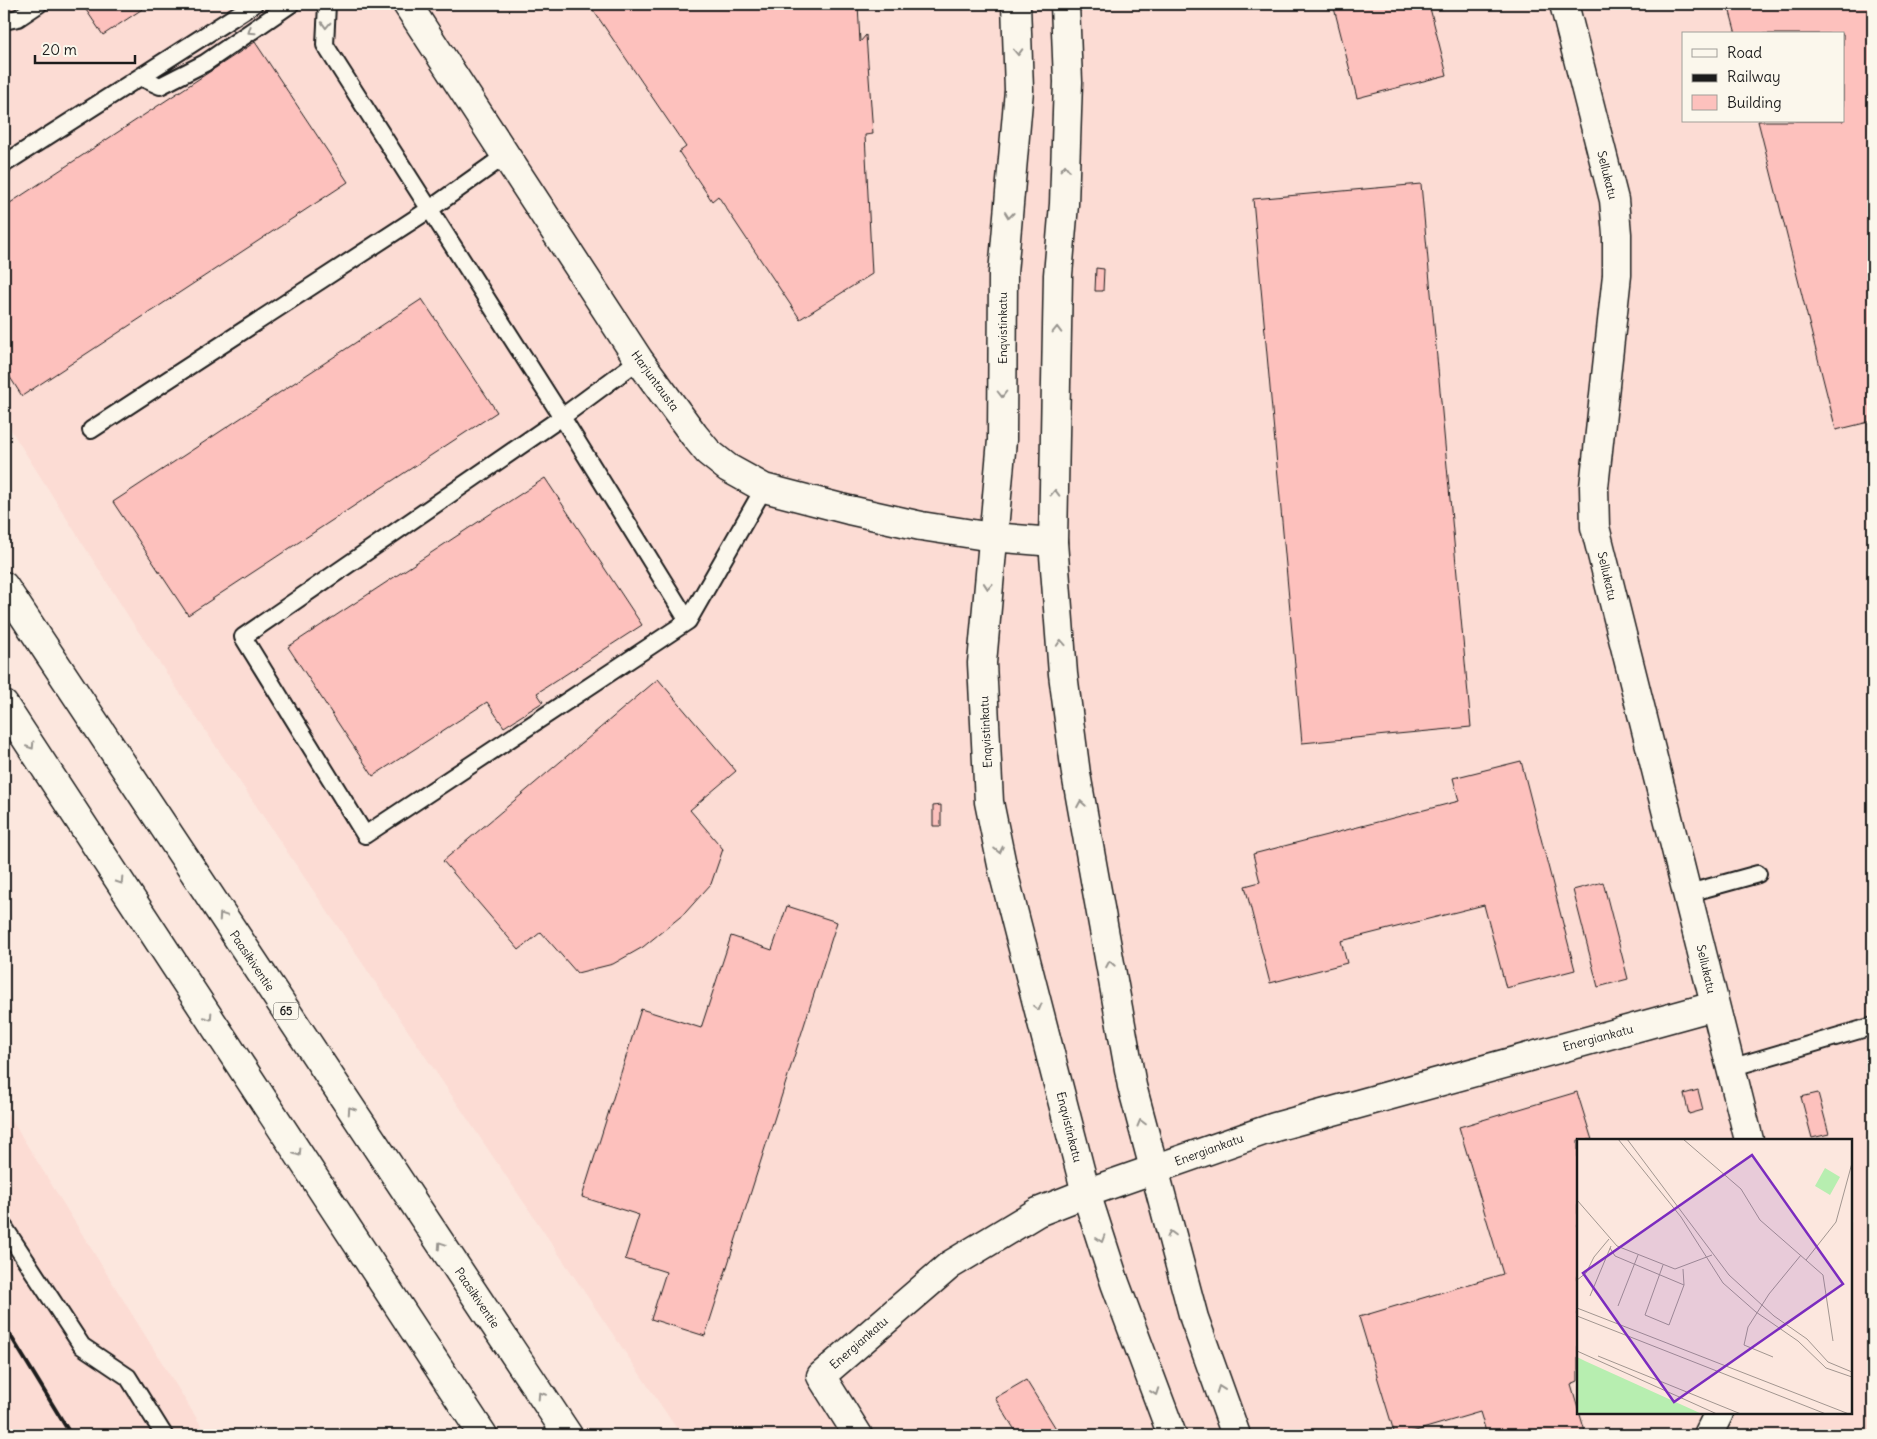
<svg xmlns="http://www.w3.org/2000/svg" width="1877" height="1439" viewBox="0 0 1877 1439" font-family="Delius,sans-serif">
<rect width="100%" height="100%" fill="#fce7de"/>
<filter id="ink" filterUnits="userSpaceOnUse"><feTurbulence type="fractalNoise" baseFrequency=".02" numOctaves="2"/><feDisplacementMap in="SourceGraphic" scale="10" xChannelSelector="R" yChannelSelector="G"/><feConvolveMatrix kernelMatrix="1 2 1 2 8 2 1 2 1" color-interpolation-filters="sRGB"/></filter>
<g filter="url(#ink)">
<path fill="#fcdcd4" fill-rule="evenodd" d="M 4,4 L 1873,4 L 1873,1435 L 681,1435 L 132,622 L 4,419 ZM 1683,34 L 1843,34 L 1843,121 L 1683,121 ZM 1578,1140 L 1851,1140 L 1851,1413 L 1578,1413 Z
M 4,1108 L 207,1435 L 8,1435 L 4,1428 Z"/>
<path fill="#fdc1bd" stroke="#1c1c1c" d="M 82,4 L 150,4 L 103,35 Z
M 589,4 L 858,4 L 860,42 L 866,35 L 873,134 L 865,135 L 872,274 L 800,319 L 718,196 L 712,201 L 679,152 L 686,147 Z
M 858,4 L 894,4 L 895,6 L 858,8 Z
M 1333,4 L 1429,4 L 1447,75 L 1357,98 Z
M 1728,4 L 1873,4 L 1873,421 L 1836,430 L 1758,121 L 1843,121 L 1843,34 L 1736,34 Z
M 255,42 L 348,182 L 22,396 L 4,368 L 4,207 Z
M 1421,184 L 1471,727 L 1302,743 L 1253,199 Z
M 1096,268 L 1104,269 L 1103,291 L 1095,291 Z
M 422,299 L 497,412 L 188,615 L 113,502 Z
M 545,478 L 642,625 L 537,693 L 543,702 L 504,727 L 487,702 L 373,776 L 288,647 Z
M 658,679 L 736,771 L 690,810 L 723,849 L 711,884 L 685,913 L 643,947 L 613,964 L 577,973 L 541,932 L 519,950 L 443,861 Z
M 1521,761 L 1575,970 L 1506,988 L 1484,905 L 1341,941 L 1347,963 L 1270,983 L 1245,886 L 1260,882 L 1253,854 L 1459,801 L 1453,778 Z
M 941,805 L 941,826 L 933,826 L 933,806 Z
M 1603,882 L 1628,979 L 1598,987 L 1573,890 Z
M 787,906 L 837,922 L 705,1336 L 651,1319 L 666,1272 L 625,1259 L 639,1215 L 582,1197 L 641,1009 L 701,1028 L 731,936 L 772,950 Z
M 1698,1090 L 1703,1110 L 1689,1114 L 1684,1094 Z
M 1577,1092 L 1592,1140 L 1578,1140 L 1578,1381 L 1571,1384 L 1586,1435 L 1487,1435 L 1480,1412 L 1402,1435 L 1395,1435 L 1359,1317 L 1503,1274 L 1459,1127 Z
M 1818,1093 L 1829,1134 L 1812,1138 L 1801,1097 Z
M 1026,1380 L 1060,1435 L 1018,1435 L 995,1398 Z"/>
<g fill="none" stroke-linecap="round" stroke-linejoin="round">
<g stroke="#1c1c1c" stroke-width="20">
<path id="service" d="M 327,4 L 325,45 L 562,417 L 688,621 L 764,488
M 4,21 L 18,18 L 39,4
M 140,77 L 160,86 L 205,63 L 291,4
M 4,164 L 254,4
M 639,360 L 562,417 L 243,637 L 365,835 L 688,621
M 91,430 L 430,209 L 506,155
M 1689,893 L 1758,874
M 1730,1068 L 1873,1026
M 4,1227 L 82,1346 L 128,1377 L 164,1435"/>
</g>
<g stroke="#1c1c1c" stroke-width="31">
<path id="minor" d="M 407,4 L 639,360 L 694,435 L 708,452 L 728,468 L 764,488 L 849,510 L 921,526 L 992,537 L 1053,542
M 1564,4 L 1614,200 L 1617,234 L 1617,275 L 1594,487 L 1595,527 L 1749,1140
M 858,1435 L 821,1376 L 950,1265 L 1038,1212 L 1086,1193 L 1275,1127 L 1714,1006
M 1708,1435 L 1719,1413"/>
</g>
<g stroke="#1c1c1c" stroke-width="31">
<path id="secondary" d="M 1016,4 L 1019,90 L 1003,273 L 1002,440 L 982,663 L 989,802 L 1004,875 L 1086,1193 L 1115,1283 L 1172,1435
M 1065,4 L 1068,82 L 1064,204 L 1058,275 L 1053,542 L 1063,674 L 1076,774 L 1132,1086 L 1194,1318 L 1236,1435"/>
</g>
<g stroke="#1c1c1c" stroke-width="31">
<path id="trunk" d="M 4,586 L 568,1435
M 4,705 L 483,1435"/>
</g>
<use href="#service" stroke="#fbf7ec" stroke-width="16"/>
<use href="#minor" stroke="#fbf7ec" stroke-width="28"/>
<use href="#secondary" stroke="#fbf7ec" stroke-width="28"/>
<use href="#trunk" stroke="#fbf7ec" stroke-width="28"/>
<path stroke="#1c1c1c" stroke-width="4" d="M 4,1325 L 71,1435"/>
</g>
<defs><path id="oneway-chevron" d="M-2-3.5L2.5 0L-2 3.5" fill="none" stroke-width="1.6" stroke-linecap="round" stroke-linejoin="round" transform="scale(1.25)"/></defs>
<g stroke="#97948e">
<use href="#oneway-chevron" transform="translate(326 25) rotate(92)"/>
<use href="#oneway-chevron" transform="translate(251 31) rotate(146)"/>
<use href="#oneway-chevron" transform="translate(1018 52) rotate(88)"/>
<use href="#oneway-chevron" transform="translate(1065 168) rotate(-89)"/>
<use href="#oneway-chevron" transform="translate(1009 215) rotate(96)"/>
<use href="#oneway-chevron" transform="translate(1057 330) rotate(-89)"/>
<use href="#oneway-chevron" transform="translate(1002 394) rotate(90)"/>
<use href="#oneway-chevron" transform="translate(1055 493) rotate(-89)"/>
<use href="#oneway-chevron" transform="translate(988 586) rotate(95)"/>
<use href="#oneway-chevron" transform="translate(1061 643) rotate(-94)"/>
<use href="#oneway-chevron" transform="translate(31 746) rotate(57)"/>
<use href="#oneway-chevron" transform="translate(1081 804) rotate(-100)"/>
<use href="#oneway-chevron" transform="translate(999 850) rotate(78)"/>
<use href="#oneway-chevron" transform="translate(120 881) rotate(57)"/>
<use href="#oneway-chevron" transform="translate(222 916) rotate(-124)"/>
<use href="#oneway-chevron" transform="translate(1110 964) rotate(-100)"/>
<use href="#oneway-chevron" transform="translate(1038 1007) rotate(75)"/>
<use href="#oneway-chevron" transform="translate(209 1017) rotate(57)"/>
<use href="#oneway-chevron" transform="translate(351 1110) rotate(-124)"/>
<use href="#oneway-chevron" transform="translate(1141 1123) rotate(-105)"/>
<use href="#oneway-chevron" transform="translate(298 1153) rotate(57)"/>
<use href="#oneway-chevron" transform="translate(1171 1234) rotate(-105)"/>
<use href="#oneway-chevron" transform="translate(1101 1239) rotate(72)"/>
<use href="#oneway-chevron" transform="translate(441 1245) rotate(-124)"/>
<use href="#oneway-chevron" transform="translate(1220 1389) rotate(-110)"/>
<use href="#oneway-chevron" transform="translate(1155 1392) rotate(70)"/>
<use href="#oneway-chevron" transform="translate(541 1395) rotate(-123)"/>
</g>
</g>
<g text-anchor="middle" stroke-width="4.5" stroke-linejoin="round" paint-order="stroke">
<rect fill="#fbf7ec" stroke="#5f5e5a" stroke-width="1" x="273.5" y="1002.5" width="25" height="17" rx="4"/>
<g font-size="11" font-weight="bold" fill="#1c1c1c">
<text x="286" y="1015">65</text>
</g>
<g font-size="12" fill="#1c1c1c" stroke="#fbf7ec">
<text transform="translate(1607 175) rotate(76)" y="4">Sellukatu</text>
<text transform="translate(1003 328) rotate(-90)" y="4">Enqvistinkatu</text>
<text transform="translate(655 381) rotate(54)" y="4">Harjuntausta</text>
<text transform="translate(1607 576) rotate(77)" y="4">Sellukatu</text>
<text transform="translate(986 732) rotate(-93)" y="4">Enqvistinkatu</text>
<text transform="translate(252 961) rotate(56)" y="4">Paasikiventie</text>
<text transform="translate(1706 969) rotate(77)" y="4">Sellukatu</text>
<text transform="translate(1598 1038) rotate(-15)" y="4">Energiankatu</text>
<text transform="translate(1069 1127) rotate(76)" y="4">Enqvistinkatu</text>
<text transform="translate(1209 1150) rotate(-20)" y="4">Energiankatu</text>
<text transform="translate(477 1298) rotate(56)" y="4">Paasikiventie</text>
<text transform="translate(859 1343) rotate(-41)" y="4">Energiankatu</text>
</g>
</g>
<g transform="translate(1577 1139)">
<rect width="275" height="275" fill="#fce7de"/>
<path d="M 248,29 L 263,38 L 253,56 L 238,47 ZM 0,218 L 8,222 L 125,275 L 0,275 Z" fill="#b7eeb0"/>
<path fill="none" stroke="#a29690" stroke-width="1" d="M 41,0 L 104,78 L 146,144 L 179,173 L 221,202 L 249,229 L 275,238M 50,0 L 152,136 L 197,177 L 230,200 L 251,223 L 275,233M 106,0 L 164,50 L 183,81 L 246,136 L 256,202M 0,61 L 40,107 L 98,130 L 135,116M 33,109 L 38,117 L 107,146 L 106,130M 229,121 L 259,83 L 275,24M 86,126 L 68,176 L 92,186 L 107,146M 0,141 L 9,134 L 17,118 L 32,100M 13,157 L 34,107M 41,167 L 61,116M 0,169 L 272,275M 0,177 L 249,275M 0,212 L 140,275M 21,217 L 164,275M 196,218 L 167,206 L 171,188 L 192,155 L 224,116"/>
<path fill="#7b2cbf" fill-opacity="0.15" stroke="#7b2cbf" stroke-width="2.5" d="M 175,16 L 266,145 L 97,263 L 6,134 Z"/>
<rect width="275" height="275" fill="none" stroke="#1c1c1c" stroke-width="2.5"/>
</g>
<rect width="1877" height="1439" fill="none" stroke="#fbf7ec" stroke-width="20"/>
<rect x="10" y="10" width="1857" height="1419" fill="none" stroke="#1c1c1c" stroke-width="2" filter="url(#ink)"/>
<rect x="1682" y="32" width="162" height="90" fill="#fbf7ec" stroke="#a29f99"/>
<rect x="1692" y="49" width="25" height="8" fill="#fbf7ec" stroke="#a29f99"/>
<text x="1727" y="58" font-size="15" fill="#1c1c1c">Road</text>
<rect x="1692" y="74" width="25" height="8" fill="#1c1c1c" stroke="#a29f99"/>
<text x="1727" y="82" font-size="15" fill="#1c1c1c">Railway</text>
<rect x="1692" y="95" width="25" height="15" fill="#fdc1bd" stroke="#a29f99"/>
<text x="1727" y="108" font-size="15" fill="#1c1c1c">Building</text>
<path d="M35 55v8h100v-8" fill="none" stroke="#1c1c1c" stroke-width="2.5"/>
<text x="42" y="55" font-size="15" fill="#1c1c1c" stroke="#fbf7ec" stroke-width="4" paint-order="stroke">20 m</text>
</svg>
